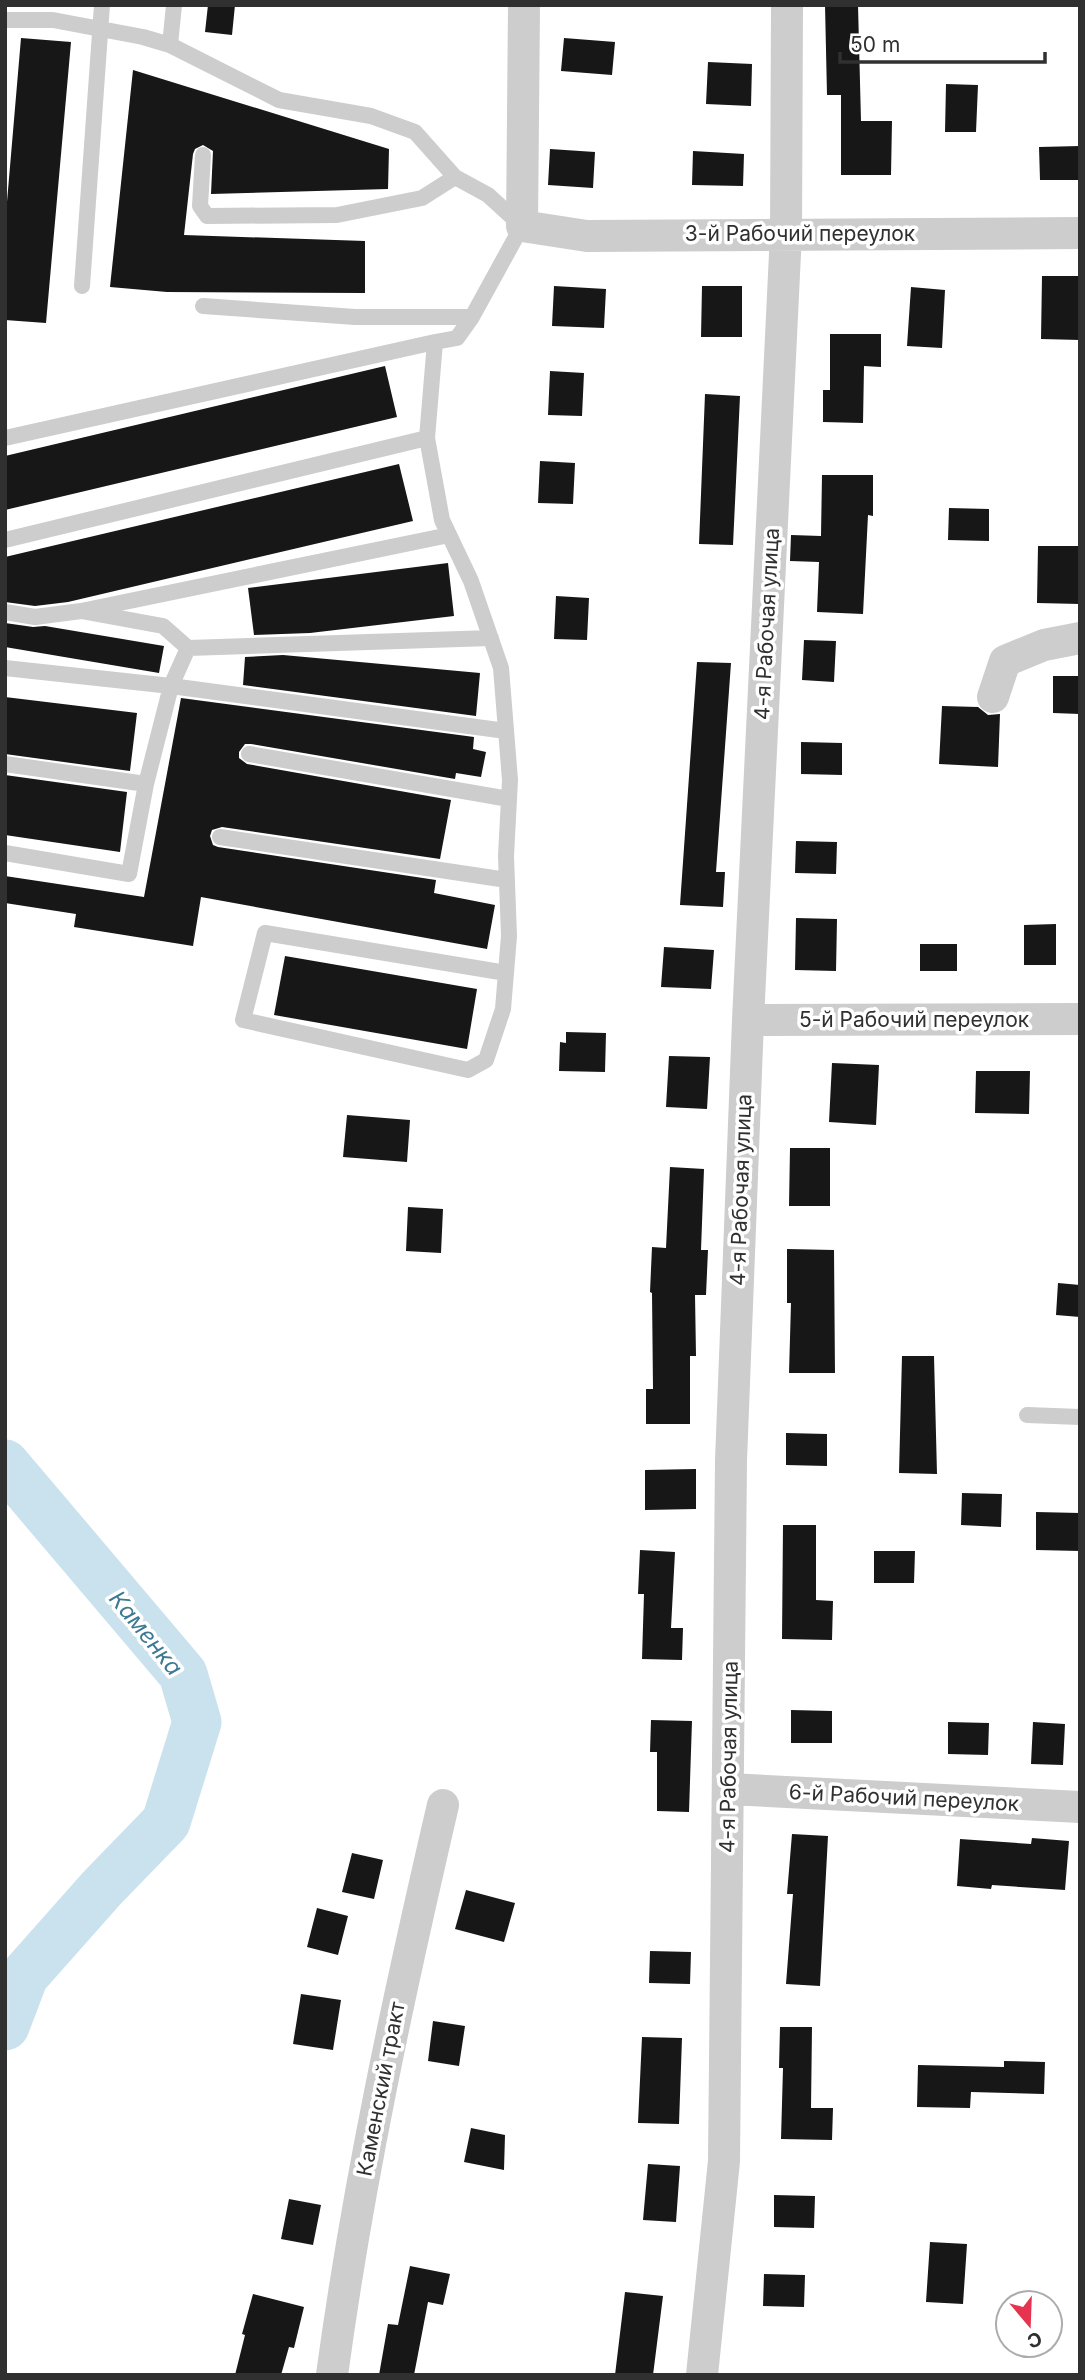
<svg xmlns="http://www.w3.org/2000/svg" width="1085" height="2380" viewBox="0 0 1085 2380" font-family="Inter,sans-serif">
<rect width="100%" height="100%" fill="#fff"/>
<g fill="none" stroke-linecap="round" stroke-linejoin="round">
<path stroke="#cae2ed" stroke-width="49" d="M 5,1464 L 183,1674 L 197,1722 L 166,1822 L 102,1888 L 24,1976 L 5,2026"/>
</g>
<path fill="#171717" d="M 208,5 L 235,5 L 232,35 L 205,32 Z
M 825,5 L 858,5 L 861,121 L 892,121 L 891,175 L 841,175 L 841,95 L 827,95 Z
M 21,38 L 71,42 L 46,323 L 5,320 L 5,225 Z
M 564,38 L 615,42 L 612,75 L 561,71 Z
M 708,62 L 752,64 L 751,106 L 706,104 Z
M 133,70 L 389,149 L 388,189 L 211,194 L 213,151 L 203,145 L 195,149 L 193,154 L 184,235 L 365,241 L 365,293 L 167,292 L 110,287 Z
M 946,84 L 978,85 L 976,132 L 945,132 Z
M 1080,146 L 1080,180 L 1040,180 L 1039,147 Z
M 550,149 L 595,152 L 593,188 L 548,185 Z
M 693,151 L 744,154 L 743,186 L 692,185 Z
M 1042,276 L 1080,276 L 1080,340 L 1041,339 Z
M 554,286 L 606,289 L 604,328 L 552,326 Z
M 702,286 L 742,286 L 742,337 L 701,337 Z
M 911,287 L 945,290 L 942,348 L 907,346 Z
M 830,334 L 881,334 L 881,367 L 864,366 L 863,423 L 823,422 L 823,390 L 830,390 Z
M 385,366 L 397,417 L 5,510 L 5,456 Z
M 550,371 L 584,373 L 582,416 L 548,415 Z
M 705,394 L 740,396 L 733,545 L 699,544 Z
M 540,461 L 575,463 L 573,504 L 538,503 Z
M 399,464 L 413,521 L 68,602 L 35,606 L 5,602 L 5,557 Z
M 822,475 L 873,475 L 873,516 L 868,515 L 863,614 L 817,612 L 819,562 L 790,561 L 791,535 L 821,536 Z
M 949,508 L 989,509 L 989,541 L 948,540 Z
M 1038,546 L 1080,546 L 1080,604 L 1037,603 Z
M 448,563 L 454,616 L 310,633 L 254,635 L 248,588 Z
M 556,596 L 589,598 L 587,640 L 554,639 Z
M 5,623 L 33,627 L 45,626 L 164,646 L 159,673 L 5,647 Z
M 804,640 L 836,641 L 834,682 L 802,680 Z
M 283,655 L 480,673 L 476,716 L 243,685 L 245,657 Z
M 697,662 L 731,663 L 716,872 L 725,872 L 723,907 L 680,905 Z
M 1053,676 L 1080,676 L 1080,714 L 1053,713 Z
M 5,697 L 137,713 L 130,771 L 5,754 Z
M 181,698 L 474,737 L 473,749 L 486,752 L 481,777 L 456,773 L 455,779 L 251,744 L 245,744 L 239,752 L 239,758 L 247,764 L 451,800 L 440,859 L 222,827 L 212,830 L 210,836 L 213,845 L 218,847 L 436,880 L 434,893 L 495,905 L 487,949 L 201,897 L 193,946 L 74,927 L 76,914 L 5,903 L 5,876 L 144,897 Z
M 942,706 L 978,707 L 988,715 L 1000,714 L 998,767 L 939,764 Z
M 801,742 L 842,743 L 842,775 L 801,774 Z
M 5,775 L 127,792 L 120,852 L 5,835 Z
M 796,841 L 837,842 L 836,874 L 795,873 Z
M 796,918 L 837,919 L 836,971 L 795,970 Z
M 1056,924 L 1056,965 L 1024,965 L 1024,925 Z
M 920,944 L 957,944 L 957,971 L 920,971 Z
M 664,947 L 714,950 L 711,989 L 661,987 Z
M 285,956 L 477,989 L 467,1049 L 274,1015 Z
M 566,1032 L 606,1033 L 605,1072 L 559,1071 L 560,1042 L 566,1043 Z
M 669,1056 L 710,1057 L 707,1109 L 666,1107 Z
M 832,1063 L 879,1065 L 876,1125 L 829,1122 Z
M 976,1071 L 1030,1071 L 1029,1114 L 975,1113 Z
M 347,1115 L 410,1120 L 407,1162 L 343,1157 Z
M 790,1148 L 830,1148 L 830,1206 L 789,1206 Z
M 670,1167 L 704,1169 L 701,1250 L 708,1250 L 706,1295 L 695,1295 L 696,1356 L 690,1356 L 690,1424 L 646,1424 L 646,1389 L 653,1389 L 652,1293 L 650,1292 L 652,1247 L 666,1248 Z
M 408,1207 L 443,1209 L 441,1253 L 406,1251 Z
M 787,1249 L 834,1250 L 835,1373 L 789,1373 L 791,1303 L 787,1303 Z
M 1058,1283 L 1080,1285 L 1080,1317 L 1056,1315 Z
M 902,1356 L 934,1356 L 937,1474 L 899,1473 Z
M 786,1433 L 827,1434 L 827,1466 L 786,1465 Z
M 696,1469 L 696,1509 L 645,1510 L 645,1470 Z
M 962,1493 L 1002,1494 L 1001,1527 L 961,1525 Z
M 1036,1512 L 1080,1513 L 1080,1551 L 1036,1550 Z
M 783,1525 L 816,1525 L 816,1600 L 833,1601 L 832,1640 L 782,1639 Z
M 640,1550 L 675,1552 L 671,1628 L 683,1628 L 682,1660 L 642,1659 L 644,1594 L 638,1594 Z
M 874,1551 L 915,1551 L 914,1583 L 874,1583 Z
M 791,1710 L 832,1711 L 832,1743 L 791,1743 Z
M 651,1720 L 692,1721 L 689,1812 L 657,1811 L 657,1752 L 650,1752 Z
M 948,1722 L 989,1723 L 988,1755 L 948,1754 Z
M 1033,1722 L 1065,1724 L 1063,1765 L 1031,1764 Z
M 792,1834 L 828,1836 L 820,1986 L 786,1984 L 793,1894 L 787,1894 Z
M 1032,1838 L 1069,1841 L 1065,1890 L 992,1885 L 991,1889 L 957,1886 L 960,1839 L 1031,1844 Z
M 352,1853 L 383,1860 L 374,1899 L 342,1892 Z
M 466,1890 L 515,1903 L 504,1942 L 455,1929 Z
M 317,1908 L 348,1916 L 338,1955 L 307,1947 Z
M 650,1951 L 691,1952 L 690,1984 L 649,1983 Z
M 301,1994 L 341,2000 L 333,2050 L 293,2044 Z
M 433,2021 L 465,2026 L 459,2066 L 428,2061 Z
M 780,2027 L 812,2027 L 811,2108 L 833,2108 L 832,2140 L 781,2139 L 783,2068 L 779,2068 Z
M 642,2037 L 682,2038 L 679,2124 L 638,2123 Z
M 1004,2061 L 1045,2062 L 1044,2094 L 971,2092 L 970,2108 L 917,2107 L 918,2065 L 1004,2067 Z
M 471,2128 L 505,2135 L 504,2170 L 464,2162 Z
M 648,2164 L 680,2166 L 676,2222 L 643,2220 Z
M 774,2195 L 815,2196 L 814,2228 L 774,2227 Z
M 289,2199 L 321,2205 L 313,2245 L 281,2239 Z
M 930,2242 L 967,2244 L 963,2304 L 926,2302 Z
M 410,2266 L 450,2274 L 443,2305 L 428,2302 L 414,2375 L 379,2375 L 388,2324 L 398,2325 Z
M 764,2274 L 805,2275 L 804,2307 L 763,2306 Z
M 625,2292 L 663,2296 L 653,2375 L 615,2375 Z
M 253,2294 L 304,2307 L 294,2348 L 289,2347 L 281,2375 L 235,2375 L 245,2335 L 242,2334 Z"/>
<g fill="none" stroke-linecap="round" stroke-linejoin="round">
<path stroke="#cdcdcd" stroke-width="16" d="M 5,20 L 53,20 L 143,37 L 170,45 L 279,100 L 371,116 L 415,132 L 455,177 L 488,195 L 522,226 L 472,317 L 457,338 L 435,342 L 427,438 L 442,520 L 471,581 L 501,668 L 510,780 L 506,856 L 509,936 L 503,1009 L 486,1060 L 468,1070 L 243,1020 L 265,933 L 506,973
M 170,45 L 174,5
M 203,155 L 200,206 L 207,216 L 337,215 L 422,198 L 455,177
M 82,286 L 102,5
M 203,306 L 355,317 L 472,317
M 5,438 L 435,342
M 5,540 L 427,438
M 81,611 L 449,535
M 5,612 L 35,617 L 81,611 L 163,626 L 188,648
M 5,668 L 171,686 L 188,648 L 491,638
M 249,754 L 509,799
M 5,764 L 146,784
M 220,837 L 507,880
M 5,853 L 129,874 L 146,784 L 171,686 L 506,731
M 1027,1415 L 1080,1417"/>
<path stroke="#cdcdcd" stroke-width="32" d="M 524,5 L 522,226 L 587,236 L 1080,233
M 993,697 L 1005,661 L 1044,645 L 1080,638
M 748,1020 L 1080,1019
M 729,1789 L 1080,1807
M 332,2375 C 358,2183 399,1994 443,1805
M 702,2375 L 724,2161 L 731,1461 L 748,1020 L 786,233 L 787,5"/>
</g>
<g text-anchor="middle" stroke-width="7" stroke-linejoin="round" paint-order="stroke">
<g font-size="21" fill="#303030" stroke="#fff">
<text x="800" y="241">3-й Рабочий переулок</text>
<text transform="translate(767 624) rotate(-87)" y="7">4-я Рабочая улица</text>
<text x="914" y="1027">5-й Рабочий переулок</text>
<text transform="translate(741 1190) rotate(-88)" y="7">4-я Рабочая улица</text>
<text transform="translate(729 1757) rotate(-89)" y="7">4-я Рабочая улица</text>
<text transform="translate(904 1798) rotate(3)" y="7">6-й Рабочий переулок</text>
<text transform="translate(381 2089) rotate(-79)" y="7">Каменский тракт</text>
</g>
<g font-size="23" font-style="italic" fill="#3d7993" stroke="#fff">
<text transform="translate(146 1633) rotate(51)" y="8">Каменка</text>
</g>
</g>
<rect width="1085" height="2380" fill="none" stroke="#303030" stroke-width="14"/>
<g transform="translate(1029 2324) rotate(161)"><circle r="33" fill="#ffffff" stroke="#acacac" stroke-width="2"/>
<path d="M0-5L12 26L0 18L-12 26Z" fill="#e6334f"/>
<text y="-10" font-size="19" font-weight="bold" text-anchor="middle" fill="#303030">С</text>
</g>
<path d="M840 52v10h205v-10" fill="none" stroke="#303030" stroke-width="3.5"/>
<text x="850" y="52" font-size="21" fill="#303030" stroke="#ffffff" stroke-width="5" paint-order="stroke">50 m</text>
</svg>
